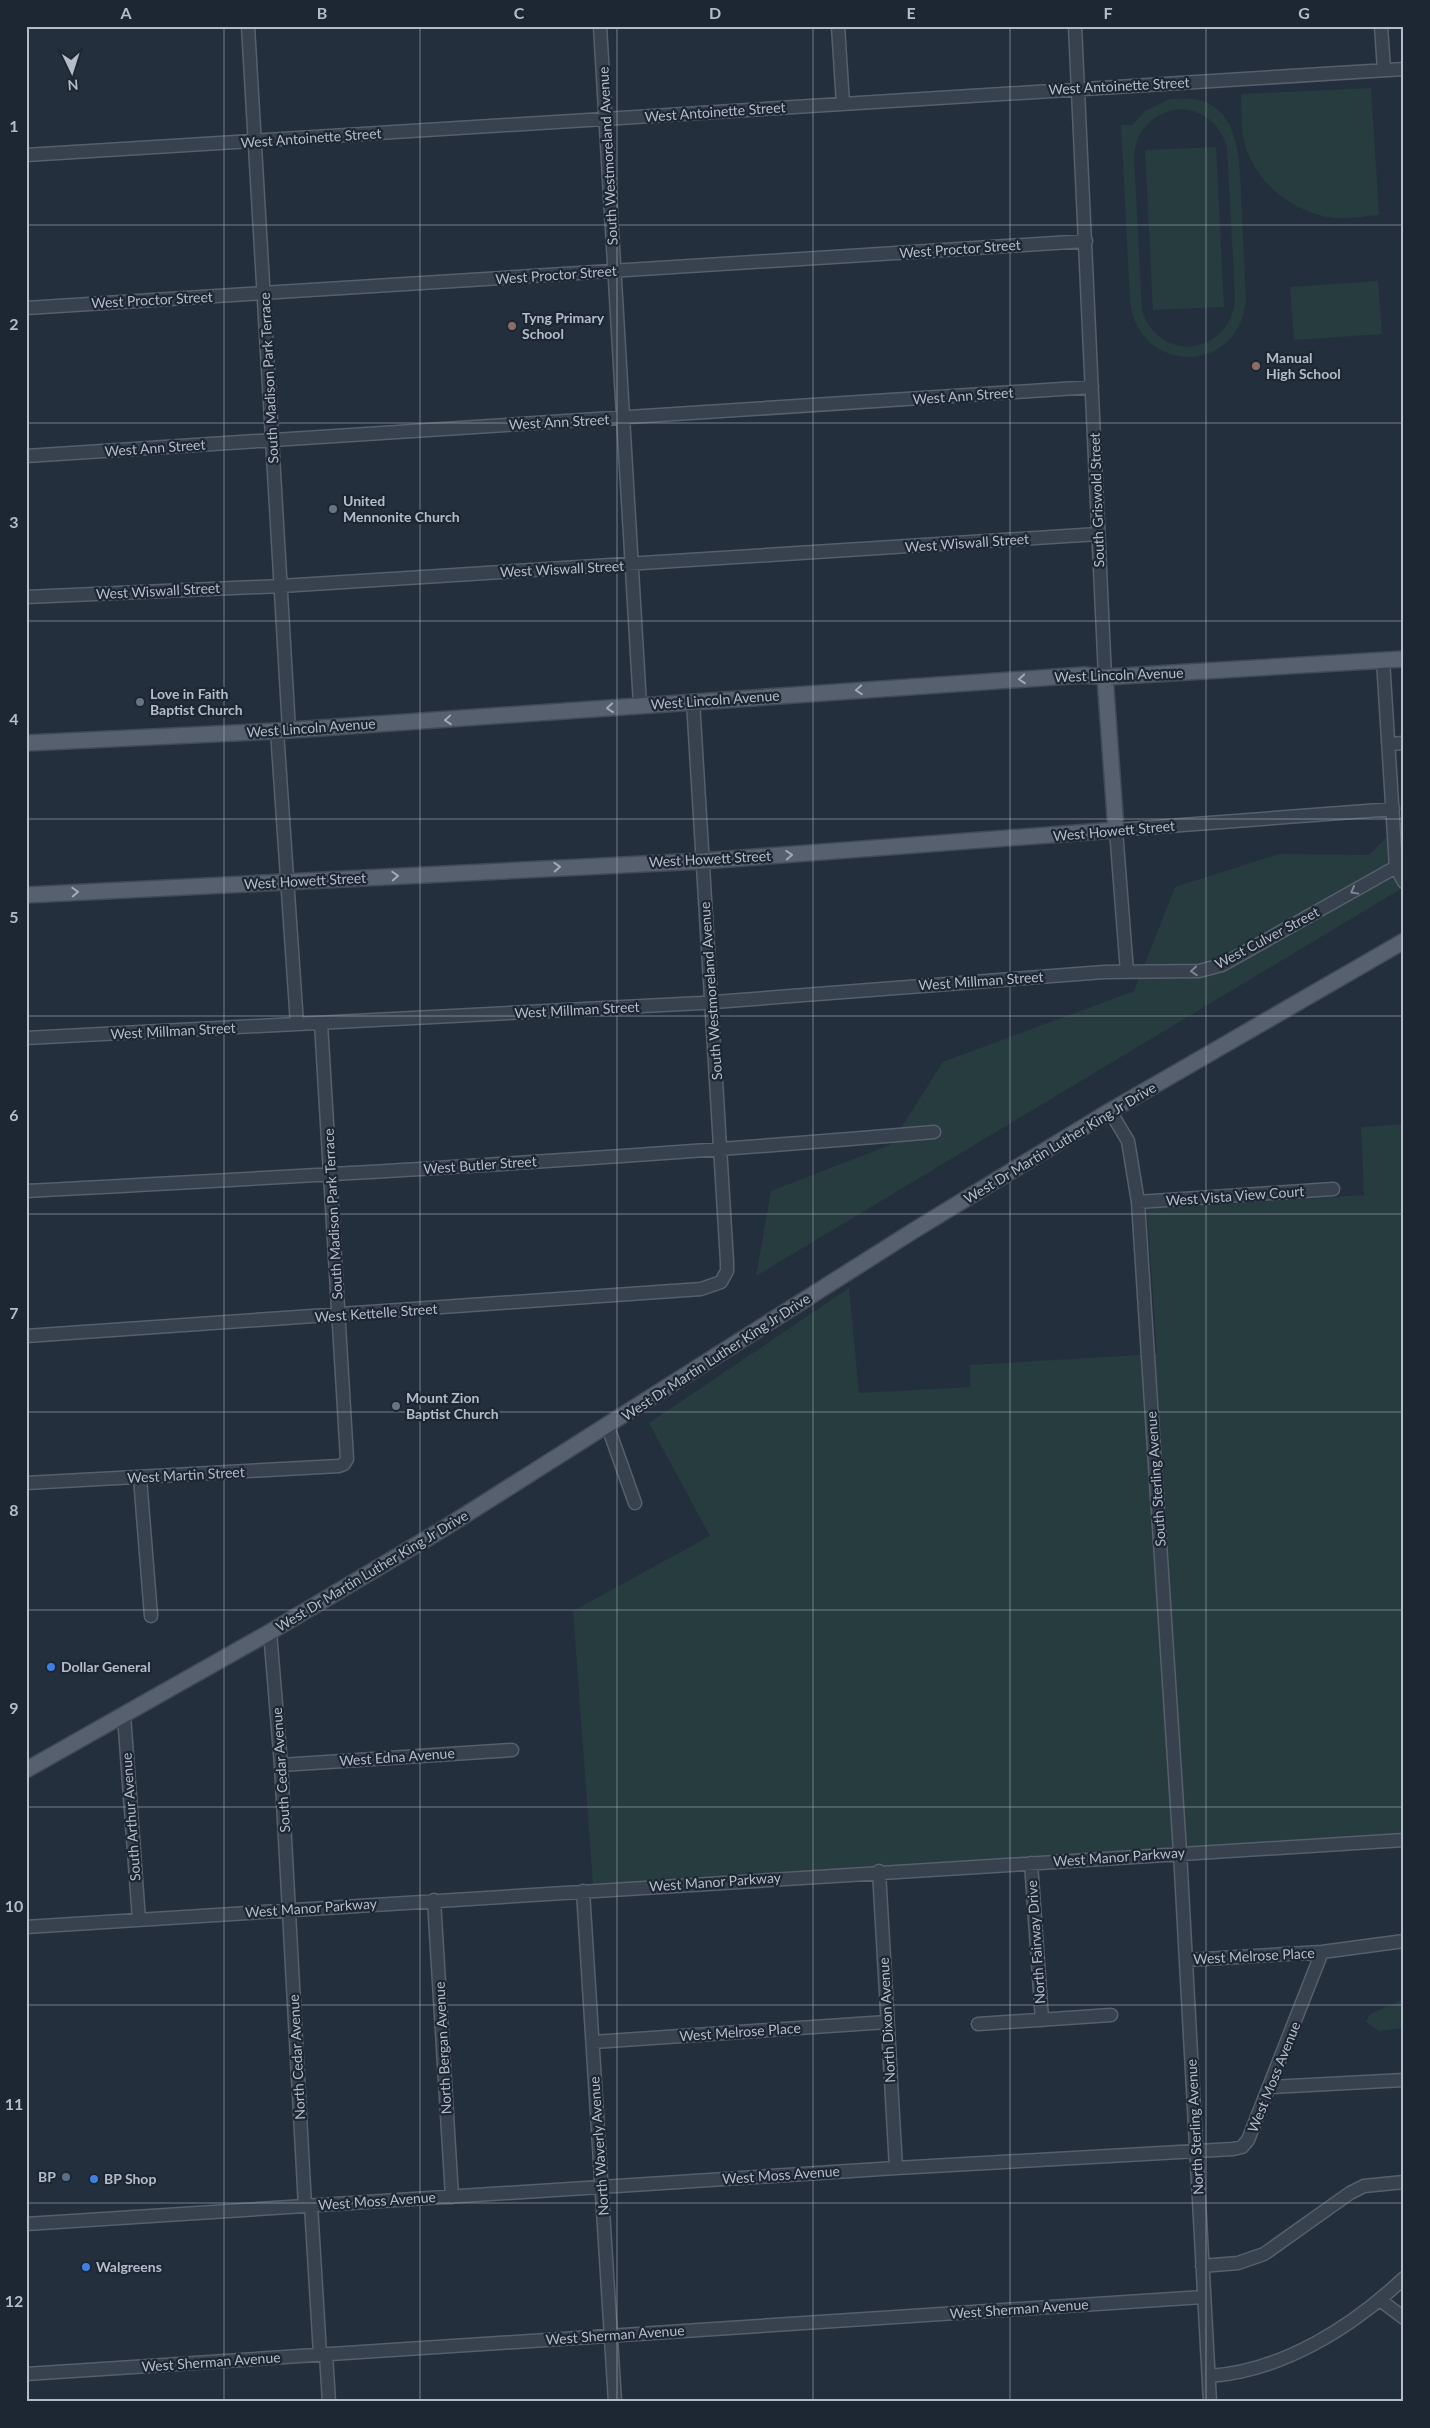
<svg xmlns="http://www.w3.org/2000/svg" width="1430" height="2428" viewBox="0 0 1430 2428" font-family="Lato,sans-serif">
<rect width="100%" height="100%" fill="#242f3e"/>
<path fill="#263c3f" fill-rule="evenodd" d="M 1371,88 L 1379,215 C 1365,216 1348,219 1334,218 C 1295,213 1261,187 1247,151 C 1240,134 1242,112 1241,94 Z
M 1170,99 C 1244,90 1239,159 1242,210 C 1243,239 1244,268 1246,297 C 1243,374 1140,378 1130,302 L 1121,125 L 1132,125 L 1145,111 ZM 1179,109 C 1203,110 1220,123 1227,147 L 1235,298 C 1232,355 1159,365 1142,310 L 1134,158 C 1135,131 1152,113 1179,109 Z
M 1216,147 L 1224,307 L 1153,310 L 1145,150 Z
M 1378,281 L 1382,334 L 1294,340 L 1290,287 Z
M 1404,820 L 1404,887 L 756,1276 L 771,1191 L 890,1145 L 943,1062 L 1134,991 L 1175,887 L 1279,854 L 1369,855 Z
M 1404,1124 L 1404,1833 L 593,1884 L 573,1611 L 710,1536 L 649,1423 L 849,1288 L 859,1393 L 970,1387 L 970,1365 L 1157,1354 L 1147,1209 L 1364,1195 L 1361,1127 Z
M 1404,1999 L 1404,2028 L 1379,2031 L 1366,2022 L 1370,2014 Z"/>
<g fill="none" stroke-linecap="round" stroke-linejoin="round">
<g stroke="#565f6c" stroke-width="15">
<path id="minor" d="M 248,26 L 289,730
M 600,26 L 640,705
M 838,26 L 843,104
M 1075,26 L 1105,677
M 1381,26 L 1384,70
M 26,155 L 1404,69
M 26,308 L 1086,241
M 26,456 L 1092,387
M 26,597 L 281,586 L 1098,534
M 1383,660 L 1396,867 L 1404,882
M 277,731 L 297,1024
M 1390,744 L 1404,743
M 1127,972 L 1116,830 L 1393,809
M 26,1038 L 701,1003 L 1104,972 L 1199,971 L 1222,965 L 1396,867
M 1110,1111 L 1128,1141 L 1138,1202 L 1180,1852 L 1210,2402
M 26,1191 C 329,1175 632,1158 934,1132
M 1138,1202 L 1333,1189
M 26,1336 L 701,1289 L 721,1282 L 727,1271 L 727,1262 C 714,1075 703,888 693,701
M 608,1427 L 635,1503
M 140,1478 L 151,1616
M 26,1483 L 339,1466 L 344,1464 L 347,1459 L 321,1023
M 270,1632 L 281,1765 L 305,2206
M 124,1715 L 139,1920
M 281,1765 L 512,1750
M 1031,1863 L 1042,2020
M 879,1871 L 896,2168
M 583,1891 L 615,2402
M 434,1900 L 452,2197
M 26,1927 L 1404,1840
M 1186,1960 L 1322,1952 L 1404,1941
M 978,2024 L 1111,2015
M 593,2042 L 887,2022
M 1271,2087 L 1404,2080
M 311,2205 L 320,2354
M 26,2224 L 896,2168 L 1233,2149 L 1242,2147 L 1248,2140 L 1322,1952
M 1202,2266 L 1238,2263 L 1264,2254 L 1350,2193 L 1364,2186 L 1404,2182
M 1380,2300 L 1404,2318
M 326,2354 L 329,2402
M 26,2374 L 1203,2297
M 1209,2376 C 1283,2371 1352,2327 1404,2278"/>
</g>
<g stroke="#414a57" stroke-width="18">
<path id="major" d="M 26,743 L 277,731 L 1084,675 L 1105,677 L 1404,659
M 26,895 L 702,861 L 1116,830 L 1105,677
M 26,1770 L 270,1632 L 443,1529 L 913,1231 L 1110,1111 L 1404,941"/>
</g>
<use href="#minor" stroke="#38414e" stroke-width="12"/>
<use href="#major" stroke="#56606e" stroke-width="15"/>
</g>
<defs><path id="oneway-chevron" d="M-2-3.5L2.5 0L-2 3.5" fill="none" stroke-width="1.6" stroke-linecap="round" stroke-linejoin="round" transform="scale(1.25)"/></defs>
<g stroke="#a1aab7">
<use href="#oneway-chevron" transform="translate(1022 679) rotate(176)"/>
<use href="#oneway-chevron" transform="translate(859 690) rotate(176)"/>
<use href="#oneway-chevron" transform="translate(610 708) rotate(175)"/>
<use href="#oneway-chevron" transform="translate(448 720) rotate(176)"/>
<use href="#oneway-chevron" transform="translate(789 855) rotate(-4)"/>
<use href="#oneway-chevron" transform="translate(557 867) rotate(-3)"/>
<use href="#oneway-chevron" transform="translate(395 876) rotate(-3)"/>
<use href="#oneway-chevron" transform="translate(75 892) rotate(-3)"/>
</g>
<g stroke="#7c8592">
<use href="#oneway-chevron" transform="translate(1354 891) rotate(151)"/>
<use href="#oneway-chevron" transform="translate(1194 971) rotate(176)"/>
</g>
<path fill="none" stroke="#b4bcc9" stroke-width="1" stroke-opacity="0.55" d="M 224,26 L 224,2402M 420,26 L 420,2402M 617,26 L 617,2402M 813,26 L 813,2402M 1010,26 L 1010,2402M 1206,26 L 1206,2402M 26,225 L 1404,225M 26,423 L 1404,423M 26,621 L 1404,621M 26,819 L 1404,819M 26,1016 L 1404,1016M 26,1214 L 1404,1214M 26,1412 L 1404,1412M 26,1610 L 1404,1610M 26,1807 L 1404,1807M 26,2005 L 1404,2005M 26,2203 L 1404,2203"/>
<g fill="#8d6e63" stroke="#1d2633" stroke-width="2">
<circle cx="512" cy="326" r="5"/>
<circle cx="1256" cy="366" r="5"/>
</g>
<g fill="#6b7280" stroke="#1d2633" stroke-width="2">
<circle cx="333" cy="509" r="5"/>
<circle cx="140" cy="702" r="5"/>
<circle cx="396" cy="1406" r="5"/>
</g>
<g fill="#3f7fe0" stroke="#1d2633" stroke-width="2">
<circle cx="51" cy="1667" r="5"/>
<circle cx="94" cy="2179" r="5"/>
<circle cx="86" cy="2267" r="5"/>
</g>
<circle fill="#5c6f8a" stroke="#1d2633" stroke-width="2" cx="66" cy="2177" r="5"/>
<g text-anchor="middle" stroke-width="4.5" stroke-linejoin="round" paint-order="stroke">
<g font-size="14" fill="#b4bcc9" stroke="#1d2633">
<text transform="translate(1119 86) rotate(-3)" y="5">West Antoinette Street</text>
<text transform="translate(715 112) rotate(-4)" y="5">West Antoinette Street</text>
<text transform="translate(311 138) rotate(-4)" y="5">West Antoinette Street</text>
<text transform="translate(608 156) rotate(-93)" y="5">South Westmoreland Avenue</text>
<text transform="translate(960 249) rotate(-4)" y="5">West Proctor Street</text>
<text transform="translate(556 275) rotate(-4)" y="5">West Proctor Street</text>
<text transform="translate(152 300) rotate(-3)" y="5">West Proctor Street</text>
<text transform="translate(269 378) rotate(-93)" y="5">South Madison Park Terrace</text>
<text transform="translate(963 396) rotate(-4)" y="5">West Ann Street</text>
<text transform="translate(559 422) rotate(-3)" y="5">West Ann Street</text>
<text transform="translate(155 448) rotate(-4)" y="5">West Ann Street</text>
<text transform="translate(1097 500) rotate(-92)" y="5">South Griswold Street</text>
<text transform="translate(967 543) rotate(-4)" y="5">West Wiswall Street</text>
<text transform="translate(562 569) rotate(-3)" y="5">West Wiswall Street</text>
<text transform="translate(158 591) rotate(-3)" y="5">West Wiswall Street</text>
<text transform="translate(1119 675) rotate(-2)" y="5">West Lincoln Avenue</text>
<text transform="translate(715 700) rotate(-4)" y="5">West Lincoln Avenue</text>
<text transform="translate(311 728) rotate(-4)" y="5">West Lincoln Avenue</text>
<text transform="translate(1114 831) rotate(-5)" y="5">West Howett Street</text>
<text transform="translate(710 859) rotate(-3)" y="5">West Howett Street</text>
<text transform="translate(305 881) rotate(-3)" y="5">West Howett Street</text>
<text transform="translate(1267 938) rotate(-28)" y="5">West Culver Street</text>
<text transform="translate(981 981) rotate(-4)" y="5">West Millman Street</text>
<text transform="translate(711 991) rotate(-94)" y="5">South Westmoreland Avenue</text>
<text transform="translate(577 1010) rotate(-3)" y="5">West Millman Street</text>
<text transform="translate(173 1031) rotate(-3)" y="5">West Millman Street</text>
<text transform="translate(1060 1143) rotate(-31)" y="5">West Dr Martin Luther King Jr Drive</text>
<text transform="translate(480 1165) rotate(-4)" y="5">West Butler Street</text>
<text transform="translate(1235 1196) rotate(-4)" y="5">West Vista View Court</text>
<text transform="translate(333 1214) rotate(-93)" y="5">South Madison Park Terrace</text>
<text transform="translate(376 1313) rotate(-4)" y="5">West Kettelle Street</text>
<text transform="translate(716 1357) rotate(-33)" y="5">West Dr Martin Luther King Jr Drive</text>
<text transform="translate(186 1475) rotate(-3)" y="5">West Martin Street</text>
<text transform="translate(1156 1479) rotate(-94)" y="5">South Sterling Avenue</text>
<text transform="translate(372 1571) rotate(-31)" y="5">West Dr Martin Luther King Jr Drive</text>
<text transform="translate(397 1757) rotate(-4)" y="5">West Edna Avenue</text>
<text transform="translate(281 1770) rotate(-94)" y="5">South Cedar Avenue</text>
<text transform="translate(131 1817) rotate(-94)" y="5">South Arthur Avenue</text>
<text transform="translate(1119 1857) rotate(-4)" y="5">West Manor Parkway</text>
<text transform="translate(715 1882) rotate(-4)" y="5">West Manor Parkway</text>
<text transform="translate(311 1908) rotate(-4)" y="5">West Manor Parkway</text>
<text transform="translate(1036 1942) rotate(-94)" y="5">North Fairway Drive</text>
<text transform="translate(1254 1956) rotate(-3)" y="5">West Melrose Place</text>
<text transform="translate(887 2020) rotate(-93)" y="5">North Dixon Avenue</text>
<text transform="translate(740 2032) rotate(-4)" y="5">West Melrose Place</text>
<text transform="translate(443 2048) rotate(-93)" y="5">North Bergan Avenue</text>
<text transform="translate(297 2057) rotate(-93)" y="5">North Cedar Avenue</text>
<text transform="translate(1274 2077) rotate(-68)" y="5">West Moss Avenue</text>
<text transform="translate(1195 2127) rotate(-93)" y="5">North Sterling Avenue</text>
<text transform="translate(599 2146) rotate(-94)" y="5">North Waverly Avenue</text>
<text transform="translate(781 2175) rotate(-4)" y="5">West Moss Avenue</text>
<text transform="translate(377 2201) rotate(-4)" y="5">West Moss Avenue</text>
<text transform="translate(1019 2309) rotate(-4)" y="5">West Sherman Avenue</text>
<text transform="translate(615 2335) rotate(-4)" y="5">West Sherman Avenue</text>
<text transform="translate(211 2362) rotate(-4)" y="5">West Sherman Avenue</text>
</g>
<g font-size="14" font-weight="bold" fill="#b4bcc9" stroke="#1d2633" text-anchor="start">
<text x="522" y="323">Tyng Primary<tspan x="522" dy="16">School</tspan></text>
<text x="1266" y="363">Manual<tspan x="1266" dy="16">High School</tspan></text>
<text x="343" y="506">United<tspan x="343" dy="16">Mennonite Church</tspan></text>
<text x="150" y="699">Love in Faith<tspan x="150" dy="16">Baptist Church</tspan></text>
<text x="406" y="1403">Mount Zion<tspan x="406" dy="16">Baptist Church</tspan></text>
<text x="61" y="1672">Dollar General</text>
<text x="56" y="2182" text-anchor="end">BP</text>
<text x="104" y="2184">BP Shop</text>
<text x="96" y="2272">Walgreens</text>
</g>
</g>
<rect width="1430" height="2428" fill="none" stroke="#1d2633" stroke-width="55"/>
<g transform="translate(72 72) rotate(176)" stroke="#1d2633" stroke-width="4" paint-order="stroke">
<path d="M0-4L9 19L0 12L-9 19Z" fill="#b4bcc9"/>
<text y="-8" font-size="14" font-weight="bold" text-anchor="middle" fill="#b4bcc9">N</text>
</g>
<rect x="28" y="28" width="1374" height="2372" fill="none" stroke="#b4bcc9" stroke-width="2"/>
<g font-size="16" text-anchor="middle" font-weight="bold" fill="#b4bcc9">
<text x="126" y="19">A</text>
<text x="322" y="19">B</text>
<text x="519" y="19">C</text>
<text x="715" y="19">D</text>
<text x="911" y="19">E</text>
<text x="1108" y="19">F</text>
<text x="1304" y="19">G</text>
<text x="14" y="132">1</text>
<text x="14" y="330">2</text>
<text x="14" y="528">3</text>
<text x="14" y="725">4</text>
<text x="14" y="923">5</text>
<text x="14" y="1121">6</text>
<text x="14" y="1319">7</text>
<text x="14" y="1516">8</text>
<text x="14" y="1714">9</text>
<text x="14" y="1912">10</text>
<text x="14" y="2110">11</text>
<text x="14" y="2307">12</text>
</g>
</svg>
